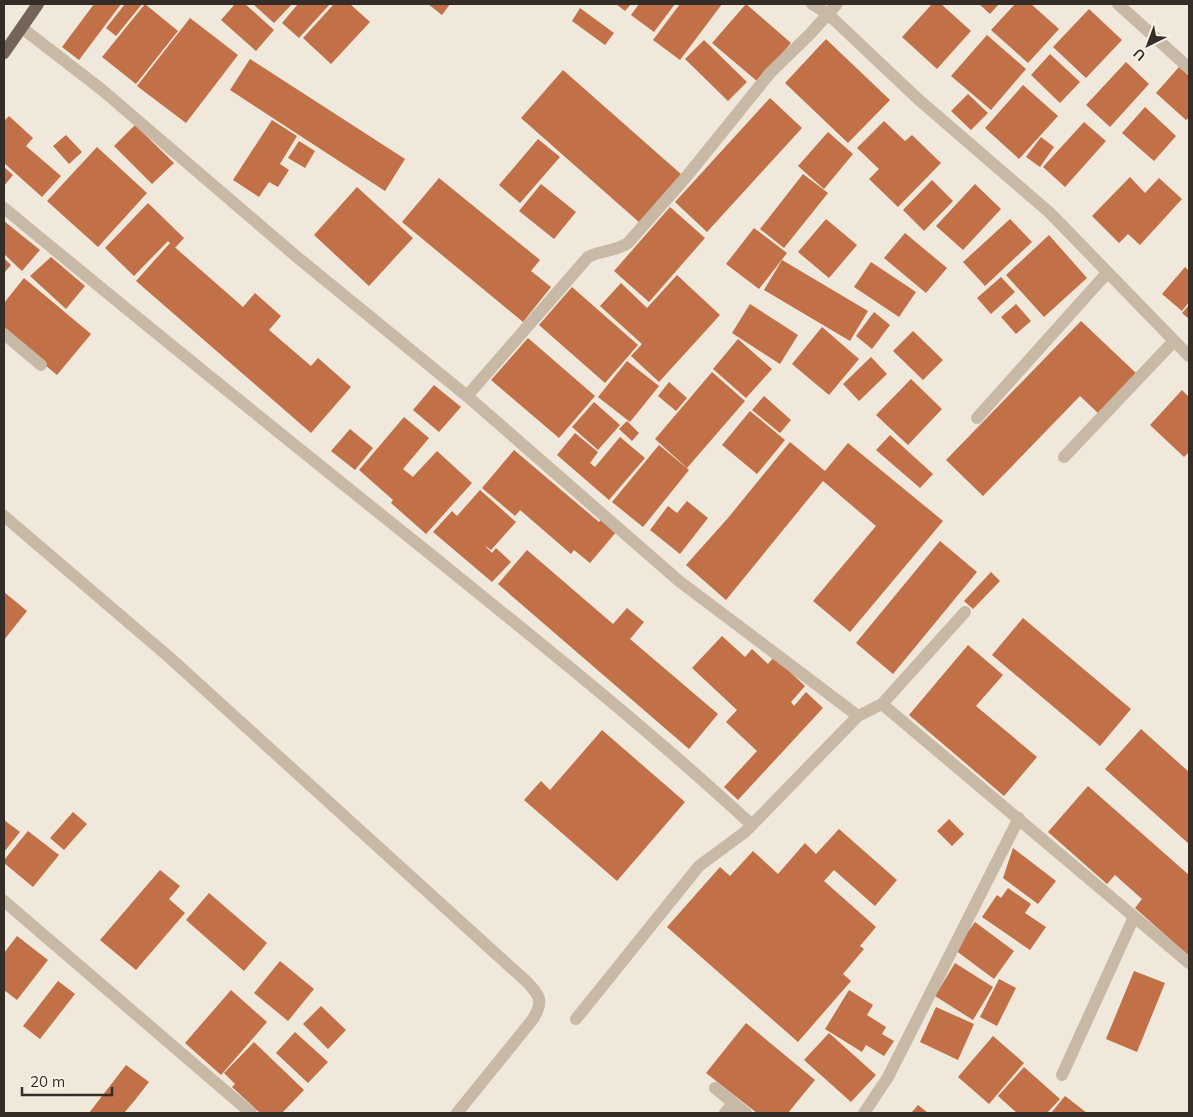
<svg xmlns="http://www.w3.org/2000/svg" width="1193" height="1117" viewBox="0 0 1193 1117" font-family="Mulish,sans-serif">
<rect width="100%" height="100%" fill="#f0e8da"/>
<path fill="#c17047" d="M 94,4 L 121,4 L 79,60 L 62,47 Z
M 125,4 L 142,4 L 116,36 L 106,28 Z
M 145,4 L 178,31 L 136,84 L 102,57 Z
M 235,4 L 245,4 L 274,30 L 256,51 L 221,20 Z
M 253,4 L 292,4 L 274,23 Z
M 298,4 L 330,4 L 299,38 L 282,23 Z
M 334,4 L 350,4 L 370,22 L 331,64 L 303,38 Z
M 428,4 L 450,4 L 442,15 Z
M 616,4 L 631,4 L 625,11 Z
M 639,4 L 675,4 L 654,32 L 631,15 Z
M 680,4 L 722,4 L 680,60 L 653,40 Z
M 746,4 L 791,43 L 758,82 L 712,43 Z
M 932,4 L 941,4 L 971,31 L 937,69 L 902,37 Z
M 979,4 L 999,4 L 990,14 Z
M 1015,4 L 1031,4 L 1059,29 L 1028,63 L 991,30 Z
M 580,8 L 614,33 L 605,45 L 572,21 Z
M 1089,9 L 1122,40 L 1086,78 L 1053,47 Z
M 190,18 L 238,55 L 186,123 L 137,86 Z
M 987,35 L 1026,69 L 991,110 L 951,76 Z
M 826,39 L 890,100 L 848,143 L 785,83 Z
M 704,40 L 747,82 L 728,101 L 685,59 Z
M 1050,54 L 1080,82 L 1060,103 L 1031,75 Z
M 250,59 L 405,159 L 385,191 L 230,90 Z
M 1126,62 L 1149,84 L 1110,127 L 1086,105 Z
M 1179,67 L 1189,76 L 1189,117 L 1186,120 L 1156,93 Z
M 563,70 L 682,175 L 640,223 L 521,118 Z
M 1023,85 L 1058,116 L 1019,159 L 985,128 Z
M 968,94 L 988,113 L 971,130 L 951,111 Z
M 770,98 L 802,128 L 707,232 L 675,202 Z
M 1145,107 L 1176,136 L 1154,161 L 1122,133 Z
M 9,116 L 33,138 L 26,146 L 61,176 L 42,197 L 4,163 L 4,121 Z
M 272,120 L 297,136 L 280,164 L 289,170 L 278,187 L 269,182 L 259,197 L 233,180 Z
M 884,121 L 905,141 L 912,135 L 941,163 L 898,207 L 869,179 L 879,169 L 857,148 Z
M 1084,122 L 1106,141 L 1065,187 L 1043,167 Z
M 135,125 L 174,163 L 152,184 L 114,146 Z
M 828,132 L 853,154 L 824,189 L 798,166 Z
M 66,135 L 82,152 L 69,164 L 53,146 Z
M 1041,137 L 1054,147 L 1040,167 L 1026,157 Z
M 538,139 L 560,157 L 520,203 L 499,185 Z
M 299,141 L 315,151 L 305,168 L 288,158 Z
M 97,147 L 147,193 L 98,247 L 47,201 Z
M 4,167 L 13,175 L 4,186 Z
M 803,174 L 828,193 L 784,248 L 760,229 Z
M 1130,177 L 1145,193 L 1159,178 L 1182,199 L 1140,245 L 1128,234 L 1119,243 L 1092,216 Z
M 439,178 L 540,260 L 531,271 L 551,287 L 523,322 L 402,222 Z
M 932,180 L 953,201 L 924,231 L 903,210 Z
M 541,184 L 576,212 L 554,239 L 519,211 Z
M 975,184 L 1001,209 L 963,250 L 936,226 Z
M 357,187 L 413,238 L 369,286 L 314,235 Z
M 148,203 L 184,238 L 175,248 L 168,241 L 134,276 L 105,248 Z
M 670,207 L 705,238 L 649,302 L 614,271 Z
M 826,219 L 857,245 L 829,278 L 798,252 Z
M 1010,219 L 1032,242 L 985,286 L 963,262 Z
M 4,221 L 40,250 L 22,271 L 4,254 Z
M 754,228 L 787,253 L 759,289 L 726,264 Z
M 905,233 L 947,268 L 926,293 L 884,258 Z
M 1049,235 L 1087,278 L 1044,317 L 1006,275 Z
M 170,243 L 243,307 L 255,293 L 281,316 L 269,330 L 311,366 L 318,358 L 351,387 L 311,433 L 136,281 Z
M 51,257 L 85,286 L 66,309 L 30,276 Z
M 4,258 L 11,265 L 4,273 Z
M 782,260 L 868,311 L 850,341 L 764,290 Z
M 871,262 L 916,292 L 899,317 L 854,287 Z
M 1185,267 L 1189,271 L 1189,302 L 1182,311 L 1162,294 Z
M 677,275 L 720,315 L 659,382 L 631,356 L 642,344 L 600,306 L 621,283 L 647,308 Z
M 1001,277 L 1015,292 L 991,314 L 977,298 Z
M 24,278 L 91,334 L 57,375 L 4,331 L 4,303 Z
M 572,287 L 638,345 L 605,383 L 539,325 Z
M 750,304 L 798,335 L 780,364 L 732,333 Z
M 1016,304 L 1031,321 L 1016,334 L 1001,317 Z
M 1189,305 L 1189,319 L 1182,313 Z
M 874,312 L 890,325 L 872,349 L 856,336 Z
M 1081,321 L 1137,374 L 1099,414 L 1080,396 L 983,496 L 946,460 Z
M 822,327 L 859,359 L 829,395 L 792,364 Z
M 913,331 L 943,360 L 923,380 L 893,351 Z
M 528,338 L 595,396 L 559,438 L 491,380 Z
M 738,339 L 772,369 L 746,398 L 713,369 Z
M 871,357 L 887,374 L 859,401 L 843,384 Z
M 627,361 L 659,386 L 630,422 L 598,397 Z
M 712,372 L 745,401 L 687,468 L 655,439 Z
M 911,379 L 942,409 L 908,445 L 876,415 Z
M 669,382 L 687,398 L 676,411 L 658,396 Z
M 434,385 L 461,407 L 439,432 L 413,410 Z
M 1182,390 L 1189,397 L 1189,452 L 1184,457 L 1150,425 Z
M 764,396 L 791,420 L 780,433 L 752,410 Z
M 594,402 L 620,425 L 598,450 L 572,427 Z
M 750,411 L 785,440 L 757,474 L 722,445 Z
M 404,417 L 429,438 L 403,469 L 413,477 L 409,481 L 437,451 L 472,483 L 426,534 L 391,503 L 393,500 L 359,470 Z
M 627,421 L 639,433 L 632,441 L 619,429 Z
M 350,429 L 373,448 L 355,470 L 331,451 Z
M 575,433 L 598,452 L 590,463 L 595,467 L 620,437 L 645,458 L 609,500 L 557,455 Z
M 890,435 L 933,474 L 920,488 L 876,450 Z
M 790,442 L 825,471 L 848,443 L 943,521 L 850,632 L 813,601 L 876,526 L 823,481 L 726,600 L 686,565 L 728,518 Z
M 659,445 L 689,470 L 643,527 L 612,502 Z
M 514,450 L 599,522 L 602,518 L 617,531 L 590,563 L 574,550 L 571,554 L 520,510 L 515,516 L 482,488 Z
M 480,490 L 516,522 L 491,550 L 484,545 L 492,553 L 496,548 L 511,562 L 492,582 L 433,532 L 452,511 L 457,516 Z
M 687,501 L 708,518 L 680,554 L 650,530 L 668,506 L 677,513 Z
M 940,541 L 977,572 L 893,674 L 856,643 Z
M 527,550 L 613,624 L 627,608 L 644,622 L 630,639 L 718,714 L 689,749 L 498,584 Z
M 991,572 L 1000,581 L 973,609 L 964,601 Z
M 4,592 L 27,611 L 4,640 Z
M 1023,618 L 1131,709 L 1100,746 L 992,655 Z
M 722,636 L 745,657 L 752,649 L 768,664 L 774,657 L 805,686 L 791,702 L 794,706 L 806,692 L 823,708 L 738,800 L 724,787 L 757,751 L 726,722 L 737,710 L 692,668 Z
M 968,645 L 1003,675 L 976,706 L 1037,757 L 1004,796 L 909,715 Z
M 1141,729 L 1189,772 L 1189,844 L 1105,769 Z
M 602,730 L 685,802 L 617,881 L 524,800 L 541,781 L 550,790 Z
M 1088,786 L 1189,875 L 1189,956 L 1135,908 L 1142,899 L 1115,875 L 1107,884 L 1048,832 Z
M 73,812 L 87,824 L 64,850 L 50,838 Z
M 949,819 L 964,834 L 952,846 L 937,831 Z
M 4,820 L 20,832 L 4,852 Z
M 839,829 L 897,880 L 875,906 L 834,870 L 824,881 L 876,927 L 860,946 L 864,949 L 843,974 L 851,981 L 798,1042 L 667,927 L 720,867 L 730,876 L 753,851 L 778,874 L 805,843 L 816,854 Z
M 28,831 L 59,855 L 33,887 L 4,863 L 4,860 Z
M 1013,848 L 1056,881 L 1038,904 L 1003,878 Z
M 160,870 L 180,886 L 169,899 L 185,913 L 136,970 L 100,940 Z
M 1008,888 L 1031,904 L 1025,913 L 1046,927 L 1030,950 L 982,917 L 997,895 L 1001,898 Z
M 209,893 L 267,943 L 244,971 L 186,920 Z
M 975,922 L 1014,951 L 994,979 L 955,950 Z
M 17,936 L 48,960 L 17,1000 L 4,990 L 4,953 Z
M 280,961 L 314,989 L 288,1021 L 254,993 Z
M 955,963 L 993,987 L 973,1020 L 935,996 Z
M 1134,971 L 1165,983 L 1137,1052 L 1106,1039 Z
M 999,979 L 1016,988 L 997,1026 L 980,1017 Z
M 58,981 L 75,994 L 40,1039 L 23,1026 Z
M 231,990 L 267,1022 L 221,1075 L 185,1043 Z
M 849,990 L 873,1005 L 867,1015 L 886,1027 L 882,1034 L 894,1041 L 884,1056 L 866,1045 L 862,1052 L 825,1029 Z
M 321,1006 L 346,1030 L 328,1049 L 303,1024 Z
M 936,1007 L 974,1024 L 958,1060 L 920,1042 Z
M 746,1023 L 815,1080 L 788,1113 L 757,1113 L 706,1073 Z
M 295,1032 L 328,1062 L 308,1083 L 276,1053 Z
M 829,1033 L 876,1075 L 851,1102 L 804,1060 Z
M 993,1036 L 1024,1063 L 989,1104 L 958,1077 Z
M 254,1042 L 304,1090 L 282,1113 L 260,1113 L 232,1087 L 235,1084 L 224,1073 Z
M 126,1065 L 149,1082 L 135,1100 L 124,1113 L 89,1113 Z
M 1024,1067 L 1060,1099 L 1047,1113 L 1017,1113 L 998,1096 Z
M 1065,1096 L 1087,1113 L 1051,1113 Z
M 918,1105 L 928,1113 L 911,1113 Z"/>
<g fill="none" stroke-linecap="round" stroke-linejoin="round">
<path stroke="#c8b9a6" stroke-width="12" d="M 812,4 L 828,14 L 918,99 L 1050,213 L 1189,356
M 1118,4 L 1189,68
M 22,28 L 101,89 L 297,257 L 467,396 L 679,581 L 858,716
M 4,208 C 143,323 283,436 424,549 C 535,639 647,728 752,825
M 4,334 L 41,365
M 467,396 L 588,257 C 602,250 614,252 628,243 L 687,176 L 770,73 L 810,34 L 837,4
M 977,418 L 1107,273
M 1064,457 L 1174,341
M 4,516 L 169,657 L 527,982 C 540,996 544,1001 533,1019 L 457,1113
M 882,704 L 965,612
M 4,901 L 251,1113
M 576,1019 L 699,866 L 745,832 L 858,716 L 882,704 L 1189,963
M 1062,1075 L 1134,917
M 715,1088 L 746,1113
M 725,1113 L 733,1103
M 864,1113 L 888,1077 L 1019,818"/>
<path stroke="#756558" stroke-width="12" d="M 4,53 L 38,4"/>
</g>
<rect width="1193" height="1117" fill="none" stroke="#342c27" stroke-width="10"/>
<g transform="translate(1148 45) rotate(222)" stroke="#f8f1e6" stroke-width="4" paint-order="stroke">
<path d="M0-4L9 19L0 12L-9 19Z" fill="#342c27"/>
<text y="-8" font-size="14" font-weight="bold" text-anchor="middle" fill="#342c27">U</text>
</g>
<path d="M22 1087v8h90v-8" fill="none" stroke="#342c27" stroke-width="2.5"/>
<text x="30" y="1087" font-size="15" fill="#342c27" stroke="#f8f1e6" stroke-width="4" paint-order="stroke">20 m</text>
</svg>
